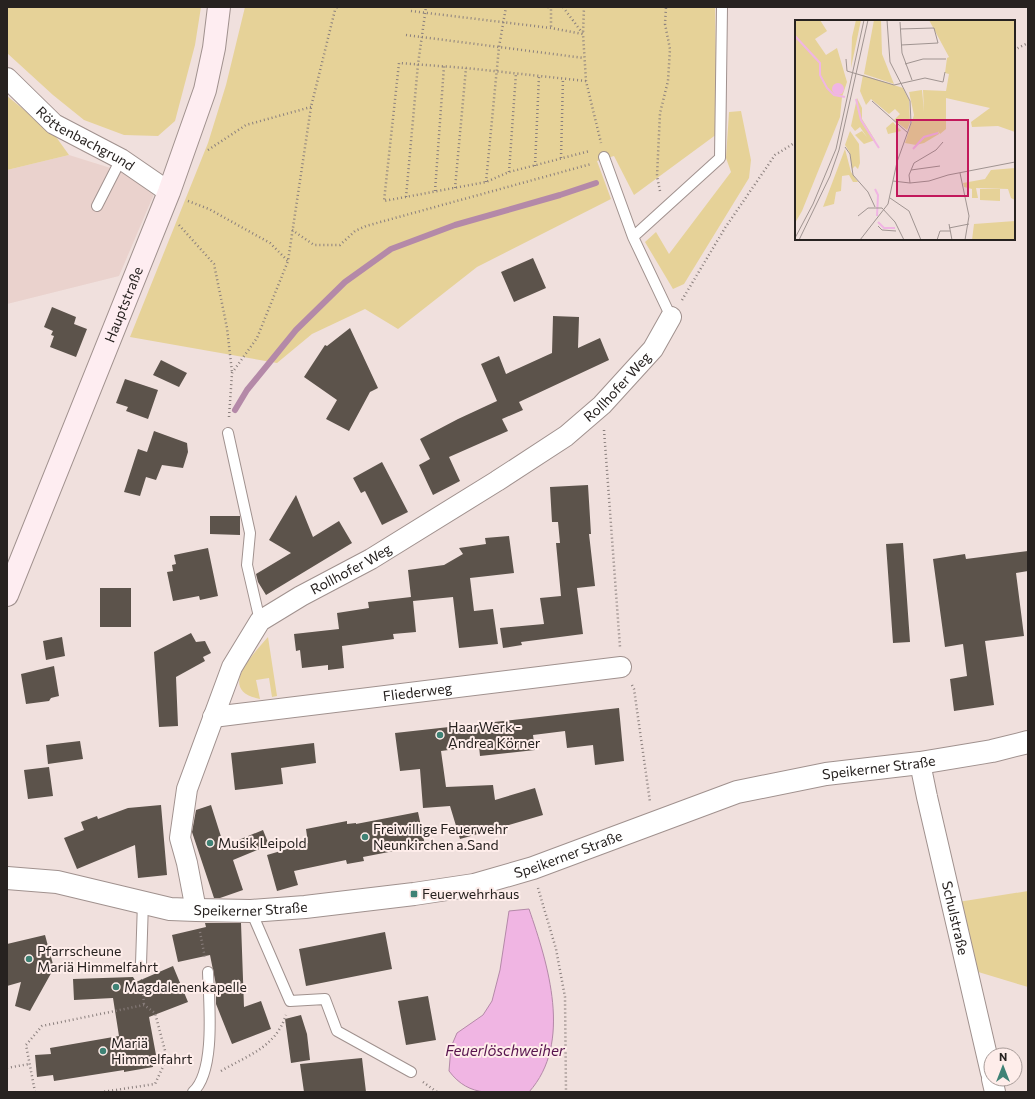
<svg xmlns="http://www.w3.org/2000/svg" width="1035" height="1099" viewBox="0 0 1035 1099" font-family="Commissioner,sans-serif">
<rect width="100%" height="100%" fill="#f0e0dd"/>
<path fill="#ead2cd" d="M 69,155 L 120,171 L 154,194 L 119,276 L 7,304 L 7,170 Z"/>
<path fill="#e6d298" d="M 7,7 L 201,7 L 195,45 L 175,121 L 158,136 L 124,135 L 84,120 L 53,95 L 7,53 Z
M 245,7 L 715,7 L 717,134 L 634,195 L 614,156 L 597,161 L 611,199 L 477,267 L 398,329 L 365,309 L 312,334 L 277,363 L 130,337 L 208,143 L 226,85 Z
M 7,96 L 54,134 L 69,155 L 7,170 Z
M 741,111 L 751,160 L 749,178 L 684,284 L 673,289 L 645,242 L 656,232 L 669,254 L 731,172 L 726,158 L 729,112 Z
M 268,637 L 277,696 L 272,697 L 269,678 L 256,680 L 260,699 C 216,690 253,655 268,637 Z
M 1028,891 L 1028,987 L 975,971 L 958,902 Z"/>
<path fill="#f0b5e3" stroke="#b489a8" d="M 529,909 C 548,964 573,1043 529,1092 C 495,1092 470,1099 449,1071 L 451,1047 L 457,1033 L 483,1015 L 492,1001 L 500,970 L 509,911 Z"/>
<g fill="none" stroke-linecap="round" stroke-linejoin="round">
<path stroke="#b489a8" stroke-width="6" d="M 235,410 L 247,390 L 296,330 L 345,282 L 391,249 L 455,225 L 560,195 L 596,183"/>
</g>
<path fill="#5c534b" d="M 533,258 L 546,288 L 514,302 L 501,272 Z
M 52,307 L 76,317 L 74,324 L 87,329 L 76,357 L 50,347 L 54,336 L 51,335 L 53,331 L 44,327 Z
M 553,316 L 579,317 L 578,348 L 600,338 L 609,360 L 519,402 L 523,410 L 502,419 L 508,431 L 449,457 L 460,481 L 433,495 L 419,465 L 430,459 L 420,439 L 458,419 L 497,401 L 481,364 L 499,356 L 506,374 L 552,353 Z
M 350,328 L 378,388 L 370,392 L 349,431 L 326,419 L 337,400 L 304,377 L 325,345 L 327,346 Z
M 161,360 L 187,373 L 179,387 L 153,375 Z
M 125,379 L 158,390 L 148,419 L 126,411 L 128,407 L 116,403 Z
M 154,431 L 187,443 L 188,452 L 183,468 L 162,465 L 156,480 L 146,477 L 140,496 L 124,492 L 138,449 L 147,452 Z
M 382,462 L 408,512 L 382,525 L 365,491 L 361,493 L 353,478 Z
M 588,485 L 591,534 L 589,534 L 595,586 L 577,588 L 583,634 L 521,642 L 522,645 L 503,648 L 500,628 L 544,624 L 540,598 L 561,596 L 556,543 L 560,543 L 558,522 L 552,522 L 550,487 Z
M 296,495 L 313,537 L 339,521 L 352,543 L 266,595 L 258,582 L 256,574 L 291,553 L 269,540 Z
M 210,516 L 240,516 L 240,535 L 210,534 Z
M 509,536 L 514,573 L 470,578 L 474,611 L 493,609 L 498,644 L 459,648 L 453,597 L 413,601 L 416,632 L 393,634 L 394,639 L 342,646 L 344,668 L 328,670 L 328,665 L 302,668 L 300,650 L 296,651 L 294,634 L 339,629 L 337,613 L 369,608 L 368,602 L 411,597 L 408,570 L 444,565 L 463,554 L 459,548 L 486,544 L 485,538 Z
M 903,543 L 910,642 L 893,643 L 886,544 Z
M 208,548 L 218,596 L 200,600 L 199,596 L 173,601 L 167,572 L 173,571 L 172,565 L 176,564 L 174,555 Z
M 1028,551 L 1028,571 L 1016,573 L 1024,636 L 985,641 L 994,705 L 954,711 L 950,679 L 967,676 L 963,644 L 945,647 L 933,559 L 965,554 L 966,559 Z
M 100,588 L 131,588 L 131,627 L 100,627 Z
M 191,633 L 196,642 L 205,641 L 211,653 L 203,657 L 205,661 L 176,677 L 178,726 L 159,727 L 154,652 Z
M 62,637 L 65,656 L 46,660 L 43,641 Z
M 54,666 L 59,696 L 51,698 L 49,701 L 26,704 L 21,674 Z
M 619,708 L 624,761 L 595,765 L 593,745 L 567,748 L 565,731 L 533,735 L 535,750 L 480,756 L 479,746 L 441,751 L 446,787 L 493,785 L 495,800 L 535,788 L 543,815 L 485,832 L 460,839 L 450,806 L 423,808 L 420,769 L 400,771 L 395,733 Z
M 80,741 L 83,759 L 48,764 L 46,745 Z
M 314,743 L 316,763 L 281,768 L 283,784 L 235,790 L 231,753 Z
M 49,767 L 53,796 L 28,799 L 24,770 Z
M 161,805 L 167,875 L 138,878 L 135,845 L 77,869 L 64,838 L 84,830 L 81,822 L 97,816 L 98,819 L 128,808 Z
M 211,805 L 224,846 L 263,830 L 269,845 L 233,860 L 243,890 L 220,898 L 214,898 L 192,832 L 196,810 Z
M 418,812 L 425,845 L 363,857 L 364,861 L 347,864 L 346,860 L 294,871 L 298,885 L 277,891 L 267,855 L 308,843 L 306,829 L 347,821 L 347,824 L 356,823 L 356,824 Z
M 205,923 L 241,923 L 244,1007 L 261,1001 L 271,1029 L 232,1044 L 216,1004 L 216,996 L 218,995 L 210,955 L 178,962 L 172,935 L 206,927 Z
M 385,932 L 392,969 L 306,986 L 299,949 Z
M 45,935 L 54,968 L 30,1011 L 15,1006 L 21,982 L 7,986 L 7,944 Z
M 173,966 L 188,1002 L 149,1017 L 156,1055 L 152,1056 L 153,1067 L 124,1072 L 124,1070 L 54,1081 L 53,1075 L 37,1077 L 35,1055 L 51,1054 L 50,1048 L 119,1036 L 113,998 L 74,1000 L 73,979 L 133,977 L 136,982 Z
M 428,996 L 436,1040 L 406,1045 L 398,1001 Z
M 301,1015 L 307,1034 L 310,1060 L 291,1063 L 285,1019 Z
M 362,1058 L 366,1092 L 304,1092 L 300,1064 Z"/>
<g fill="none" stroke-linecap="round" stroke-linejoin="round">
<g stroke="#a0918e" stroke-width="12">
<path id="service" d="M 604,157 L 633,237 L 671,317
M 97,206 L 121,159
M 633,237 L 720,158 L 722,7
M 228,433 L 250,533 L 247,565 L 260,621
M 251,911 L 290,1001 L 325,999 L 337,1031 L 411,1072
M 141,964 L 143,902
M 193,1092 C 216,1071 209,1003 208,972"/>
</g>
<g stroke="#a0918e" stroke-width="22">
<g id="minor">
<path id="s1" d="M 7,78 L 54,124 L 121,159 L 169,192"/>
<path id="s2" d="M 213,717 L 621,667"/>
<path id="s3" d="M 920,763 L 927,797 L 991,1073"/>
<path id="s4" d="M 196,910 L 187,863 L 180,838 L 187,789 L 232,667 L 260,621 L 301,596 L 371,559 L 497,481 L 566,436 L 602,405 L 653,349 L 671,317"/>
<path d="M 992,1079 L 995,1092"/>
</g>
</g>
<g stroke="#a0918e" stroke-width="24">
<g id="tertiary">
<path id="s5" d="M 7,878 L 57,882 L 170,909 L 196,910 L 251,911 L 305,907 L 414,894 L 474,885 L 533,868 L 737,792 L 826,774 L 920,763 L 992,751 L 1028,742"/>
</g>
</g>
<g stroke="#a0918e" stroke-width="24">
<g id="secondary">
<path id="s6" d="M 7,595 L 169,192 L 205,90 L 214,48 L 219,7"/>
</g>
</g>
<path stroke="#8a7f7d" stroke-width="2.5" stroke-dasharray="1 3" stroke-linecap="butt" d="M 548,7 L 551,9 L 551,28
M 563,7 L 583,34 L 586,81 L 601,143
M 411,11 L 551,28 L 583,34 L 584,7
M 406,35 L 584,58
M 1014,50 L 1028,43
M 586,81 L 466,68 L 399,63 L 384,201 L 486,182 L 509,172 L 590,151
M 208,150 L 246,125 L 311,107
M 561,158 L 563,78
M 535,166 L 539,76
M 509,172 L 516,73
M 486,182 L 499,47 L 506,7
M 455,188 L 466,68
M 435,191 L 444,66
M 660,191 L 657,176 L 660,113 L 668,81 L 670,49 L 665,24 L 666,7
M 406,197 L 418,64 L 426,7
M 188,201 L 209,209 L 270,243 L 288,261
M 179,225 L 214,264 L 227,328 L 232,372
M 292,230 L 314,245 L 340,245 L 355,231 L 366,226 L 591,164
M 682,300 L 725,228 L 775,155 L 796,142
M 229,417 L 232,373 L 257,338 L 288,261 L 311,107 L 335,10 L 337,7
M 604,430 L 620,647
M 632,685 L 634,689 L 650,802
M 538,888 L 556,949 L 565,997 L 566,1092
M 200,932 L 205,958
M 142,979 L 144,1005
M 7,1068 L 29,1064
M 221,1071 C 248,1055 275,1048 286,1015
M 423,1082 L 437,1092
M 35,1092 L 26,1045 L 42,1026 L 144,1005 L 155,1013 L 167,1058 L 155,1084 L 102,1092"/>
<use href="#service" stroke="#fff" stroke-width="10"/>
<use href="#minor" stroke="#fff" stroke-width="20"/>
<use href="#tertiary" stroke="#fff" stroke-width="22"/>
<use href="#secondary" stroke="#feedf1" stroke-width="22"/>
</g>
<g fill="#3f8275" stroke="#feedea" stroke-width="1.5">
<circle cx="440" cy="735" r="4"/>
<circle cx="365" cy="837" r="4"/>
<circle cx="210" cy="843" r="4"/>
<rect x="410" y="890" width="8" height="8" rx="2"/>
<circle cx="29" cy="959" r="4"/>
<circle cx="116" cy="987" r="4"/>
<circle cx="103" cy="1051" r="4"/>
</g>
<g text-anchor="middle" stroke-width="4" stroke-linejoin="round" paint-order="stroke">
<g font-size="14" fill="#272220" stroke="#feedea">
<text dy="5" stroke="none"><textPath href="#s1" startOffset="100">Röttenbachgrund</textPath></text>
<text dy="5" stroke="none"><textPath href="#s6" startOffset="313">Hauptstraße</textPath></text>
<text dy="5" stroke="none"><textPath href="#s4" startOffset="736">Rollhofer Weg</textPath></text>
<text dy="5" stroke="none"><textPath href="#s4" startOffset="412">Rollhofer Weg</textPath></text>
<text dy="5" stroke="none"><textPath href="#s2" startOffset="206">Fliederweg</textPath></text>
<text dy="5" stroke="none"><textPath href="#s5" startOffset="895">Speikerner Straße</textPath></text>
<text dy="5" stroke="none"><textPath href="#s5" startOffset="571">Speikerner Straße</textPath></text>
<text dy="5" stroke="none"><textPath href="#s5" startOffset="247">Speikerner Straße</textPath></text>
<text dy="5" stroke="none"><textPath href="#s3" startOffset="159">Schulstraße</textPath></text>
</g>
<g font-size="14" fill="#272220" stroke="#feedea" text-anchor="start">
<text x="448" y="732">HaarWerk -<tspan x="448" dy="16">Andrea Körner</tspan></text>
<text x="373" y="834">Freiwillige Feuerwehr<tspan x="373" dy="16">Neunkirchen a.Sand</tspan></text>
<text x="218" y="848">Musik Leipold</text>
<text x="422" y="899">Feuerwehrhaus</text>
<text x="37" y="956">Pfarrscheune<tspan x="37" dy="16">Mariä Himmelfahrt</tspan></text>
<text x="124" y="992">Magdalenenkapelle</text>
<text x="111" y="1048">Mariä<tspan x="111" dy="16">Himmelfahrt</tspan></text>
</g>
<g font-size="15" font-style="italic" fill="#58144e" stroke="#feedea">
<text x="505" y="1056">Feuerlöschweiher</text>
</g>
</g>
<g transform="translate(795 20)">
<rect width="220" height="220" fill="#f0e0dd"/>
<path d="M 0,0 L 25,0 L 32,11 L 20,19 L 31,35 L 42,28 L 52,62 L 47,77 L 45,97 L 7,191 L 0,203 ZM 61,0 L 66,0 L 56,48 L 57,17 ZM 79,0 L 86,0 L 87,34 L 99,64 L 69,54 ZM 134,0 L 220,0 L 220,112 L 203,106 L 177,107 L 176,102 L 195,88 L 151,78 L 151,109 L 145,114 L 143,111 L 144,114 L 129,123 L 121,125 L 110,123 L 119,95 L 114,72 L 127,70 L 129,92 L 128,70 L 151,71 L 154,54 L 150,53 L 152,38 L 154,37 ZM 68,55 L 108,68 L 114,80 L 115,103 L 112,110 L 99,100 L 105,94 L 100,89 L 94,94 L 76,79 L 71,85 L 65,71 ZM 62,78 L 67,88 L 67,99 L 80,120 L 69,124 L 60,115 L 67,111 L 72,117 L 65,107 L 60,111 L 56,106 ZM 98,102 L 106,111 L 93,114 L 91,108 ZM 55,111 L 64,124 L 65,143 L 63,149 L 60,146 L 57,149 L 55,133 L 50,125 ZM 50,129 L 56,152 L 63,162 L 58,162 L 54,155 L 47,156 L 46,171 L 41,172 L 39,184 L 28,187 ZM 220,148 L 220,180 L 216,178 L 213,169 L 181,168 L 183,178 L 177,178 L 177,169 L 169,167 L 168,163 L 190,159 L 196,150 ZM 185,169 L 205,169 L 205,181 L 185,180 ZM 220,201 L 220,220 L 177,220 L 179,204 Z" fill="#e6d298"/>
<path d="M37 69a6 6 0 1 1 12 0a6 6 0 1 1-12 0Z" fill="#f0b5e3"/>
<path fill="none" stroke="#f0b5e3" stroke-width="2" d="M 0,16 L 25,43 L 25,55 L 32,68 L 39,75 L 50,77M 61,79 L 66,100 L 84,128M 118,129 L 129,117 L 143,113M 80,169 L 83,175 L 82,196M 83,202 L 89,208 L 100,208"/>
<path fill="none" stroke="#a09491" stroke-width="1" d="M 105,2 L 107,33 L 117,60M 105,9 L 139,8 L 143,23 L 106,25M 51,39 L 52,51 L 99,65 L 130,58 L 148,62 L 150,52M 110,44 L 128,39 L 151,39M 77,81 L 113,113M 50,127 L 55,134 L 58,155 L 73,172 L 80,187M 116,150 L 145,146M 165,153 L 174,196 L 170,220M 98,161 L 115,163 L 134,161 L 153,155 L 220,142M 115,163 L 114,155 L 119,143 L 141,130 L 148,122M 95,178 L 114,191 L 126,220M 63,196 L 73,188 L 87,188 L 100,202 L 109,220M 154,204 L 157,220M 83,206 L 87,210 L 101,211M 154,208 L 174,204M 0,218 L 18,184 L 41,129 L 69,0M 4,220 L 35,156 L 44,130 L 73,0M 65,220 L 93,184 L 102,142 L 116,103 L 115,81 L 95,42 L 92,0M 142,220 L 145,211 L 155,211"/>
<path fill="#c2185b" fill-opacity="0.15" stroke="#c2185b" stroke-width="2" d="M 102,100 L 173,100 L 173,176 L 102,176 Z"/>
<rect width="220" height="220" fill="none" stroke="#272220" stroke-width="2"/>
</g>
<rect width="1035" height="1099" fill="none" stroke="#272220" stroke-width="16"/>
<g transform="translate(1003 1067)"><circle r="19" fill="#feedea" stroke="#a89c99"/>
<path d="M0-3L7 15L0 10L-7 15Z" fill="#3f8275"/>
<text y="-6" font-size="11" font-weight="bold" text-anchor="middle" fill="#272220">N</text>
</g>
</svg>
